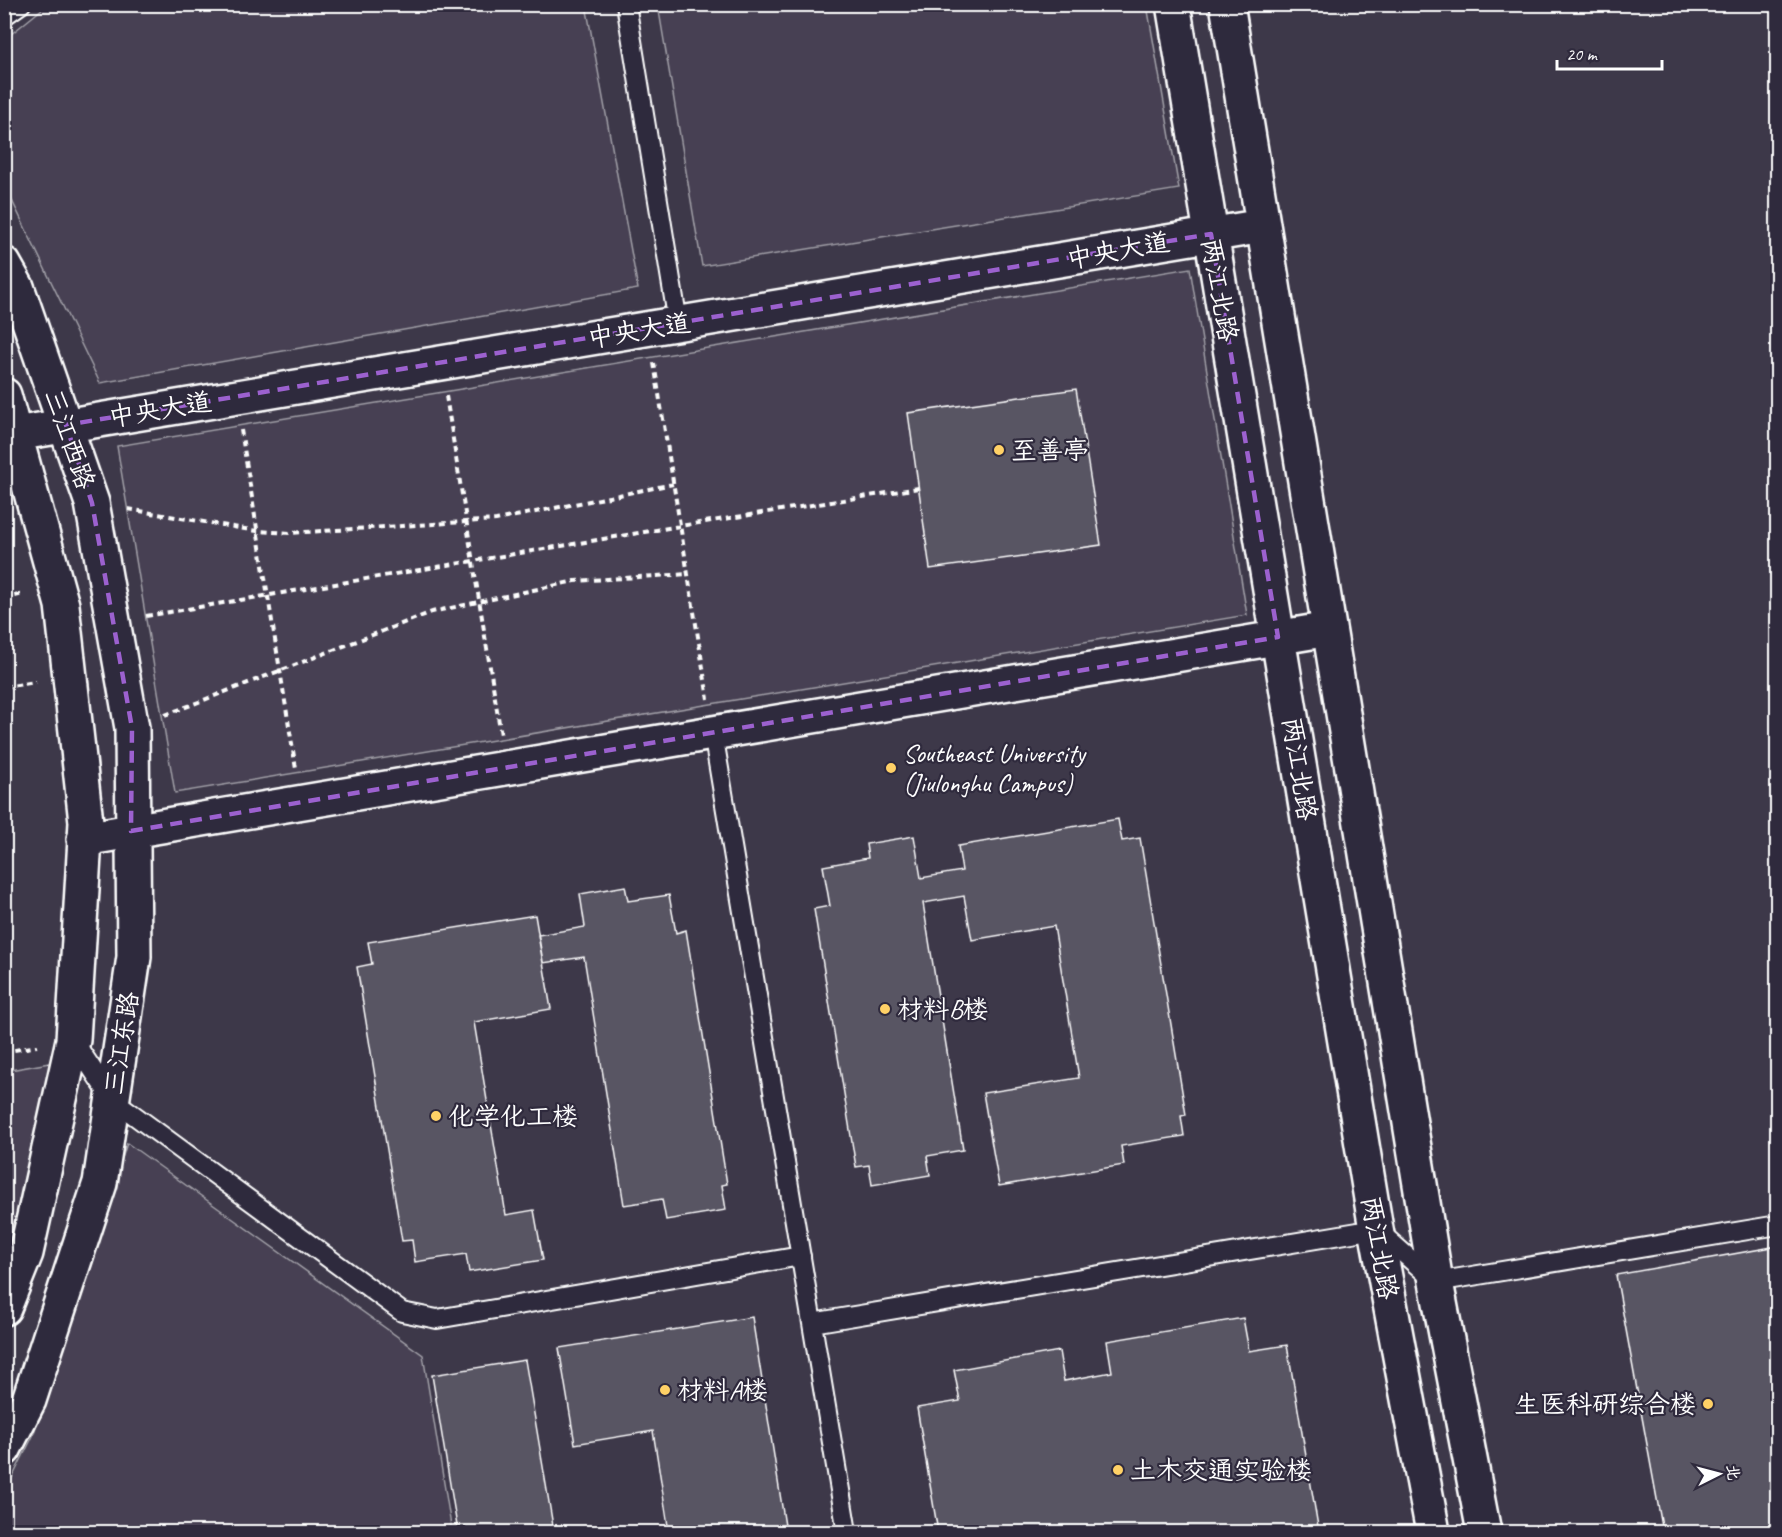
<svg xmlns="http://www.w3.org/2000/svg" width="1782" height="1537" viewBox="0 0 1782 1537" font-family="Caveat,'LXGW WenKai TC',sans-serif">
<rect width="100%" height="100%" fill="#2f2a3d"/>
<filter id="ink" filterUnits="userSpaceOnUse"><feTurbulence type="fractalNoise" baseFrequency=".0167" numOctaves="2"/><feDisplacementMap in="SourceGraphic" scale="12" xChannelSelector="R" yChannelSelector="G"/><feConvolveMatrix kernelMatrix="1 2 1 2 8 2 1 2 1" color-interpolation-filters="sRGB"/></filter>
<g filter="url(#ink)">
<path fill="#3c3749" d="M 5,5 L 1777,5 L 1777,1532 L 5,1532 Z"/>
<path fill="#464152" stroke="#a2a0a8" stroke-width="1.5" d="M 47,5 L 586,5 L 638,289 L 100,383 L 5,186 L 5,39 Z
M 658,5 L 1147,5 L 1179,189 L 702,266 Z
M 1190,268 L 1247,615 L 175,793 L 117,446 Z
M 55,1062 L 5,1285 L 5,1071 Z
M 127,1143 L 423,1355 L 452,1532 L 5,1532 L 4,1494 L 33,1436 Z"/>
<path fill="#595564" stroke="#fff" stroke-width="1.5" d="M 1076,389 L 1101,545 L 930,569 L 908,413 Z
M 1118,819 L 1122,841 L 1140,838 L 1186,1115 L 1181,1116 L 1184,1136 L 1121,1146 L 1124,1165 L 999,1186 L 983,1093 L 1079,1078 L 1054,926 L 972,940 L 964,896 L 923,903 L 963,1150 L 927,1156 L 930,1175 L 872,1185 L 869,1165 L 856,1167 L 814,909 L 830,906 L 823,866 L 868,858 L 866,844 L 914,836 L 921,878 L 962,871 L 958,846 Z
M 625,886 L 628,901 L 669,895 L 676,933 L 686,930 L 727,1184 L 722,1185 L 726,1210 L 666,1220 L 662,1199 L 624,1205 L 584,957 L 543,963 L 538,935 L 585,927 L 580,894 Z
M 535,915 L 551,1009 L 474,1022 L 506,1215 L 534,1210 L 543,1260 L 469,1272 L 466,1254 L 415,1262 L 412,1240 L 402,1241 L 357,967 L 372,964 L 368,942 Z
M 1778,1246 L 1778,1532 L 1663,1532 L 1616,1275 Z
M 752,1317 L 786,1532 L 669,1532 L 653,1431 L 575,1444 L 559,1348 Z
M 1243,1318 L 1249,1351 L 1287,1345 L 1319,1532 L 938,1532 L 917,1408 L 960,1401 L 954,1370 L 1059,1351 L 1064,1381 L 1112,1372 L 1107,1341 Z
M 525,1360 L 554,1532 L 458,1532 L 432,1375 Z"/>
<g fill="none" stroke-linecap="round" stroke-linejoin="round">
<g stroke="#fff" stroke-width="22">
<path id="service" d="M 626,4 L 678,323
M 4,16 L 21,4
M 713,733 L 847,1532
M 73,1040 L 112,1099 L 402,1312 L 437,1319 L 801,1256
M 812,1323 L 1376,1229 L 1436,1282 L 1778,1225"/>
</g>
<g stroke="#fff" stroke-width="38">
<path id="minor" d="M 1173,4 L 1376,1229 L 1433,1532
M 1227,4 L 1436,1282 L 1484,1532
M 4,264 L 17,287 L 92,503 L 132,728 L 134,957 L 100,1183 L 29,1400 L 4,1449
M 4,395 L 62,605 L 86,822 L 73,1040 L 26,1253 L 4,1308
M 15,434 L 1263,226
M 84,839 L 1329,629"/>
</g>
<path stroke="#fff" stroke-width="4" stroke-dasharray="6 4.5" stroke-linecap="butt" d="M 654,363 L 708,699
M 446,396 L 501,735
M 241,430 L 296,769
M 128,509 L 257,531 L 290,533 L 496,520 L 673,484
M 4,598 L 24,594
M 146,616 L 680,526 L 919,488
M 4,687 L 36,682
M 165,715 L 432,612 L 575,581 L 688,574
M 4,1052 L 37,1046"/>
<use href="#service" stroke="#2f2a3d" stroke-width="18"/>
<use href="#minor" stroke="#2f2a3d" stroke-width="33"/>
</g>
</g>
<path fill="none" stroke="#9c61cf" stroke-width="4.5" stroke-dasharray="12 8" stroke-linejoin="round" d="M 1211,234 L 1278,637 L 131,831 L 132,728 L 92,503 L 66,425 Z"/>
<g fill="#ffd166" stroke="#2f2a3d" stroke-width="2">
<circle cx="999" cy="450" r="6"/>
<circle cx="891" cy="768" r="6"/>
<circle cx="885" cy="1009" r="6"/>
<circle cx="436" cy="1116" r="6"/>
<circle cx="665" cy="1390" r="6"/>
<circle cx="1708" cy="1404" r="6"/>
<circle cx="1118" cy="1470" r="6"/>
</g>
<g text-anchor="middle" stroke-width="4.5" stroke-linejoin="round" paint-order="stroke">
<g font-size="26" fill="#fff" stroke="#2f2a3d">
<text transform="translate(1118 250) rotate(-10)" y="9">中央大道</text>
<text transform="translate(1220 290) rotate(80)" y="9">两江北路</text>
<text transform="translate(639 330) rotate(-9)" y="9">中央大道</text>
<text transform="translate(160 409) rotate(-9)" y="9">中央大道</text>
<text transform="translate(70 439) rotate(71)" y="9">三江西路</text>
<text transform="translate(1300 769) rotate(81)" y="9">两江北路</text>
<text transform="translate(121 1043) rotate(-81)" y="9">三江东路</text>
<text transform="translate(1380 1248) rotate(80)" y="9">两江北路</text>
</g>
<g font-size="26" fill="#fff" stroke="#2f2a3d" text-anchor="start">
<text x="1011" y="459">至善亭</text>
<text x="903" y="762">Southeast University<tspan x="903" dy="30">(Jiulonghu Campus)</tspan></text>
<text x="897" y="1018">材料B楼</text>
<text x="448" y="1125">化学化工楼</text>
<text x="677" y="1399">材料A楼</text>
<text x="1696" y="1413" text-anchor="end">生医科研综合楼</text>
<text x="1130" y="1479">土木交通实验楼</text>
</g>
</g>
<rect width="1782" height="1537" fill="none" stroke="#2f2a3d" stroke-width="24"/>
<rect x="12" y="12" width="1758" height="1513" fill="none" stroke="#fff" stroke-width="2" filter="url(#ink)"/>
<g transform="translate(1719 1474) rotate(84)" stroke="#2f2a3d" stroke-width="4.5" paint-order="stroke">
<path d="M0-4.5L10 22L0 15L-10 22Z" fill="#ffffff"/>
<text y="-9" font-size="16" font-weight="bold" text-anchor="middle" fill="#ffffff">北</text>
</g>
<path d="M1557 60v9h105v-9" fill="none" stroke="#ffffff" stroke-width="3"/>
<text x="1566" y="60" font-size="18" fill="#ffffff" stroke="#2f2a3d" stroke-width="4.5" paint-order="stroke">20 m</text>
</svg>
